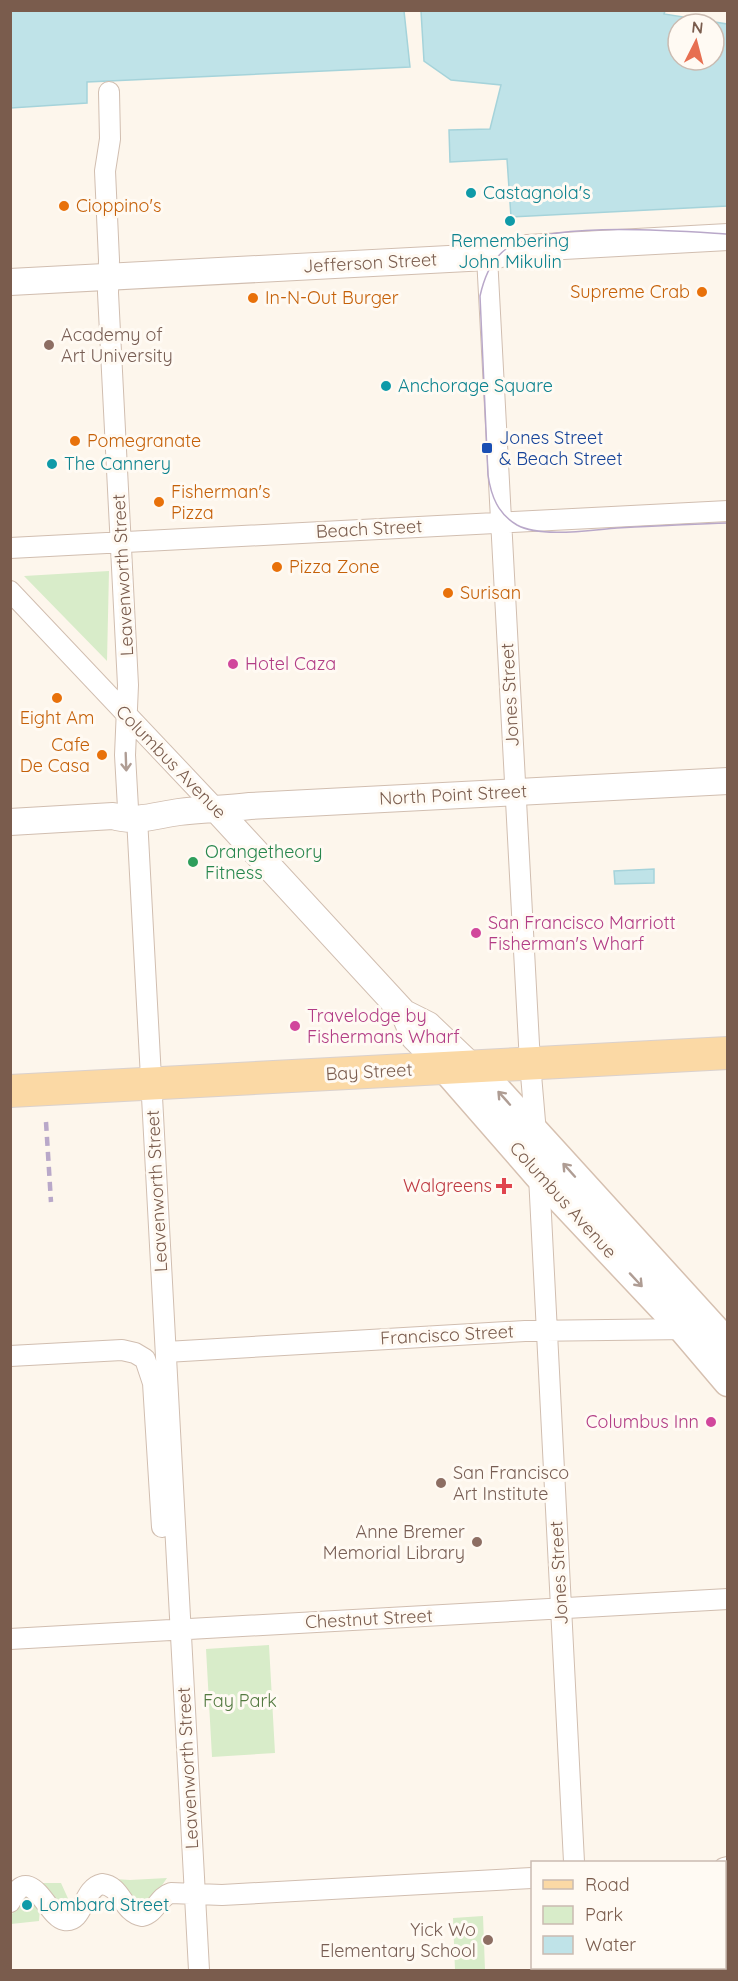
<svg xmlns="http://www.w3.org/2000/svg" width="738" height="1981" viewBox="0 0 738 1981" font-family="Quicksand,sans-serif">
<rect width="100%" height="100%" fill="#fdf6ec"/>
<path fill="#d8ecc9" d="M 109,571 L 107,661 L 24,576 Z
M 269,1645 L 275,1753 L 212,1757 L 206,1649 Z
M 167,1878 L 149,1904 L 142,1908 L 115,1879 L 130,1880 Z
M 40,1883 L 61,1883 L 71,1905 L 69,1910 L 62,1911 Z
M 25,1893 L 40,1908 L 39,1921 L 11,1924 C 10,1914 17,1900 25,1893 Z
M 483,1916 L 485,1970 L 455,1970 L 453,1918 Z"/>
<path fill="#bfe3e8" stroke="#a5d3da" stroke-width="1.5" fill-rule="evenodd" d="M 11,10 L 404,11 L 410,67 L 87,82 L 87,103 L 11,108 Z
M 665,11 L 664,14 L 727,24 L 727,206 L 511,217 L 507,159 L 450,162 L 449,130 L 490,129 L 501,85 L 451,80 L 424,61 L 421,11 ZM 678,24 L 714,24 L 714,60 L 678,60 Z
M 654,869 L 654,883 L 615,884 L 614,871 Z"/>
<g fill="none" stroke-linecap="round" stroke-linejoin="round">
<g stroke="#d1beb0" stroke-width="22">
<path id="minor" d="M 109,92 L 110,139 L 105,171 L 109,260 L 108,293 L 128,685 L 125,755 L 128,808
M 487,257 L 530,1063 L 536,1133
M 10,548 L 728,511
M 10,591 L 217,810
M 137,818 L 199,1970
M 539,1176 L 574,1862
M 166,1352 L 525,1331 L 689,1329
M 10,1356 L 122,1350 L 135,1353 L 145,1359 L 153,1383 L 162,1527
M 10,1639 L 728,1599
M 724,1868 L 728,1867
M 10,1902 C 31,1859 47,1917 64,1920 C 84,1924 82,1888 102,1884 C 122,1886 122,1912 142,1916 C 156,1913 158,1897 171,1893 L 222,1895 L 532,1878
M 580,1968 L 580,1970"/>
</g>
<g stroke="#d1beb0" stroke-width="28">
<path id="tertiary" d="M 10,282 L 487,257 L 527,248 L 728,237
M 217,810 L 404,1013 L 414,1037 L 444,1067
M 10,822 L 113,816 C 135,823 157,815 179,812 C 202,809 226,809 250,806 L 728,781
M 404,1013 L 428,1025 L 471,1066"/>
</g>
<g stroke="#d6c0b0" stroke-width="31">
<path id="secondary" d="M 471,1066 L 495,1088 L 728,1344
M 444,1067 L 539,1176 L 683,1329 L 728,1382"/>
</g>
<g stroke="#dad1cd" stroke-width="34">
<path id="primary" d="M 10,1091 L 728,1053"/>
</g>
<use href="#minor" stroke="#fff" stroke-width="20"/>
<use href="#tertiary" stroke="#fff" stroke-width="26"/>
<use href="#secondary" stroke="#fff" stroke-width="28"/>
<use href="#primary" stroke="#fbd9a5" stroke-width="32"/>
<path stroke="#b9a8c9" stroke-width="1.5" d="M 728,234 C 677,231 546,220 506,249 C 491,260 484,278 480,296 L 488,475 C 491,496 498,514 517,525 C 541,538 590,530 617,528 C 654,526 691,524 728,523"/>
<path stroke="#b9a8c9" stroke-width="4.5" stroke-dasharray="9 6" stroke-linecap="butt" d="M 46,1122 L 51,1202"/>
</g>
<defs><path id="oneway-shaft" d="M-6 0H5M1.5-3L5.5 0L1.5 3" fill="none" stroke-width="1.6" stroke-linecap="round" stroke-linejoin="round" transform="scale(1.5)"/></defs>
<g stroke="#af9d94">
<use href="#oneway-shaft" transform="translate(126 762) rotate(88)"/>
<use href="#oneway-shaft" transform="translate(504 1098) rotate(-132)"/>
<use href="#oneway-shaft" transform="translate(569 1170) rotate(-132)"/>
<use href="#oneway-shaft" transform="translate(636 1280) rotate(47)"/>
</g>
<g fill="#0f9aa8" stroke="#fffaf3" stroke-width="2">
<circle cx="471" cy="193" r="6"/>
<circle cx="510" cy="221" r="6"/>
<circle cx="386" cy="386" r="6"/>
<circle cx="52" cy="464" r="6"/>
<circle cx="27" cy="1905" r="6"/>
</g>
<g fill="#e8710a" stroke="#fffaf3" stroke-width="2">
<circle cx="64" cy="206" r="6"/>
<circle cx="702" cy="292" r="6"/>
<circle cx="253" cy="298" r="6"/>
<circle cx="75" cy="441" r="6"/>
<circle cx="159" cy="502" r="6"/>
<circle cx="277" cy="567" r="6"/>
<circle cx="448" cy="593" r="6"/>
<circle cx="57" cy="698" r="6"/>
<circle cx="102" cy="755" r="6"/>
</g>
<g fill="#8d6e63" stroke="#fffaf3" stroke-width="2">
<circle cx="49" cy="345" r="6"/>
<circle cx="441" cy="1483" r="6"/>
<circle cx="477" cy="1542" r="6"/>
<circle cx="488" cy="1940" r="6"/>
</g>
<rect fill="#1a4fb4" stroke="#fffaf3" stroke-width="2" x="481" y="442" width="12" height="12" rx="3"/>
<g fill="#d1479c" stroke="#fffaf3" stroke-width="2">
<circle cx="233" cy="664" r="6"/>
<circle cx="476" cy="933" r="6"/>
<circle cx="295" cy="1026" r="6"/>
<circle cx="711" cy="1422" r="6"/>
</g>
<circle fill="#2e9e5b" stroke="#fffaf3" stroke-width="2" cx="193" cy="862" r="6"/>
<path fill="#e0444e" stroke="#fffaf3" stroke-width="2" d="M501 1177h6v6h6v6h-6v6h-6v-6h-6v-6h6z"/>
<g text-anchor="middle" stroke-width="6" stroke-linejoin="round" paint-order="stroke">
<g font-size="18" fill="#0d838f" stroke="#fffaf3" text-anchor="start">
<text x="483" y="199">Castagnola's</text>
<text x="510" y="247" text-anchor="middle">Remembering<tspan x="510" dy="21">John Mikulin</tspan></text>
<text x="398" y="392">Anchorage Square</text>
<text x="64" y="470">The Cannery</text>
<text x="39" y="1911">Lombard Street</text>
</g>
<g font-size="18" fill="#c56008" stroke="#fffaf3" text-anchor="start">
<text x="76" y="212">Cioppino's</text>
<text x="690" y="298" text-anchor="end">Supreme Crab</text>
<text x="265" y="304">In-N-Out Burger</text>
<text x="87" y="447">Pomegranate</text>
<text x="171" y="498">Fisherman's<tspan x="171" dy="21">Pizza</tspan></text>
<text x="289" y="573">Pizza Zone</text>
<text x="460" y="599">Surisan</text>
<text x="57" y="724" text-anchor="middle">Eight Am</text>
<text x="90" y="751" text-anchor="end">Cafe<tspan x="90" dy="21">De Casa</tspan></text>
</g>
<g font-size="18" fill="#7a5c4d" stroke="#fffaf3">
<text transform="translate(370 263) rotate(-3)" y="6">Jefferson Street</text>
<text transform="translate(369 529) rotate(-3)" y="6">Beach Street</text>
<text transform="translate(123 575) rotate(-93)" y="6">Leavenworth Street</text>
<text transform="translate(510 695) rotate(-93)" y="6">Jones Street</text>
<text transform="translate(171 762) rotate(46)" y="6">Columbus Avenue</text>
<text transform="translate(453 795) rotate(-3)" y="6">North Point Street</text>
<text transform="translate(369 1072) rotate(-3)" y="6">Bay Street</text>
<text transform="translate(157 1191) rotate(-93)" y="6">Leavenworth Street</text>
<text transform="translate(563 1200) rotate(48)" y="6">Columbus Avenue</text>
<text transform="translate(447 1335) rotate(-3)" y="6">Francisco Street</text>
<text transform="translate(559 1573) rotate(-93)" y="6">Jones Street</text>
<text transform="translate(369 1619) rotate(-3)" y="6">Chestnut Street</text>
<text transform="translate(188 1768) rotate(-93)" y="6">Leavenworth Street</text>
</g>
<g font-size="18" fill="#785e54" stroke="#fffaf3" text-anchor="start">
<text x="61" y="341">Academy of<tspan x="61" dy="21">Art University</tspan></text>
<text x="453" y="1479">San Francisco<tspan x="453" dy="21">Art Institute</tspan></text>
<text x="465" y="1538" text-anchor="end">Anne Bremer<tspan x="465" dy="21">Memorial Library</tspan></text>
<text x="476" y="1936" text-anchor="end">Yick Wo<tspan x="476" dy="21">Elementary School</tspan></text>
</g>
<g font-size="18" fill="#164399" stroke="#fffaf3" text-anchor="start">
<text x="499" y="444">Jones Street<tspan x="499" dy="21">&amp; Beach Street</tspan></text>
</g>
<g font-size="18" fill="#b23c85" stroke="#fffaf3" text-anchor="start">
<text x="245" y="670">Hotel Caza</text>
<text x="488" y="929">San Francisco Marriott<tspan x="488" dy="21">Fisherman's Wharf</tspan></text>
<text x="307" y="1022">Travelodge by<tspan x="307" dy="21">Fishermans Wharf</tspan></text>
<text x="699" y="1428" text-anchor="end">Columbus Inn</text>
</g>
<g font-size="18" fill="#27864d" stroke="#fffaf3" text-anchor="start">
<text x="205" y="858">Orangetheory<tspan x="205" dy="21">Fitness</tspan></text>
</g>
<g font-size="18" fill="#be3a42" stroke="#fffaf3" text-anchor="end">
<text x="492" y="1192">Walgreens</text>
</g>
<g font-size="18" fill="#537a41" stroke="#fffaf3">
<text x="240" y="1707">Fay Park</text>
</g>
</g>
<rect width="738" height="1981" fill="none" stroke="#7a5c4d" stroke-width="24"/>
<rect x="531" y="1861" width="195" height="108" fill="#fffaf3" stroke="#cabbb1" stroke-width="1.5"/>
<rect x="543" y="1880" width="30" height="9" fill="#fbd9a5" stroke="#cabbb1" stroke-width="1.5"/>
<text x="585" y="1891" font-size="18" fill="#7a5c4d">Road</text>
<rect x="543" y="1906" width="30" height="18" fill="#d8ecc9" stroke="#cabbb1" stroke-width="1.5"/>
<text x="585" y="1921" font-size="18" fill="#7a5c4d">Park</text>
<rect x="543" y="1936" width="30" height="18" fill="#bfe3e8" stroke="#cabbb1" stroke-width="1.5"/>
<text x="585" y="1951" font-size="18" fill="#7a5c4d">Water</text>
<g transform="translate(696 42) rotate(6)"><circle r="28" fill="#fffaf3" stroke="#cabbb1" stroke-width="1.5"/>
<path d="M0-4.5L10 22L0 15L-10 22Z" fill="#e76f51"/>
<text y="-9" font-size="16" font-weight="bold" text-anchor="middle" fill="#7a5c4d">N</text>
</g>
</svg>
